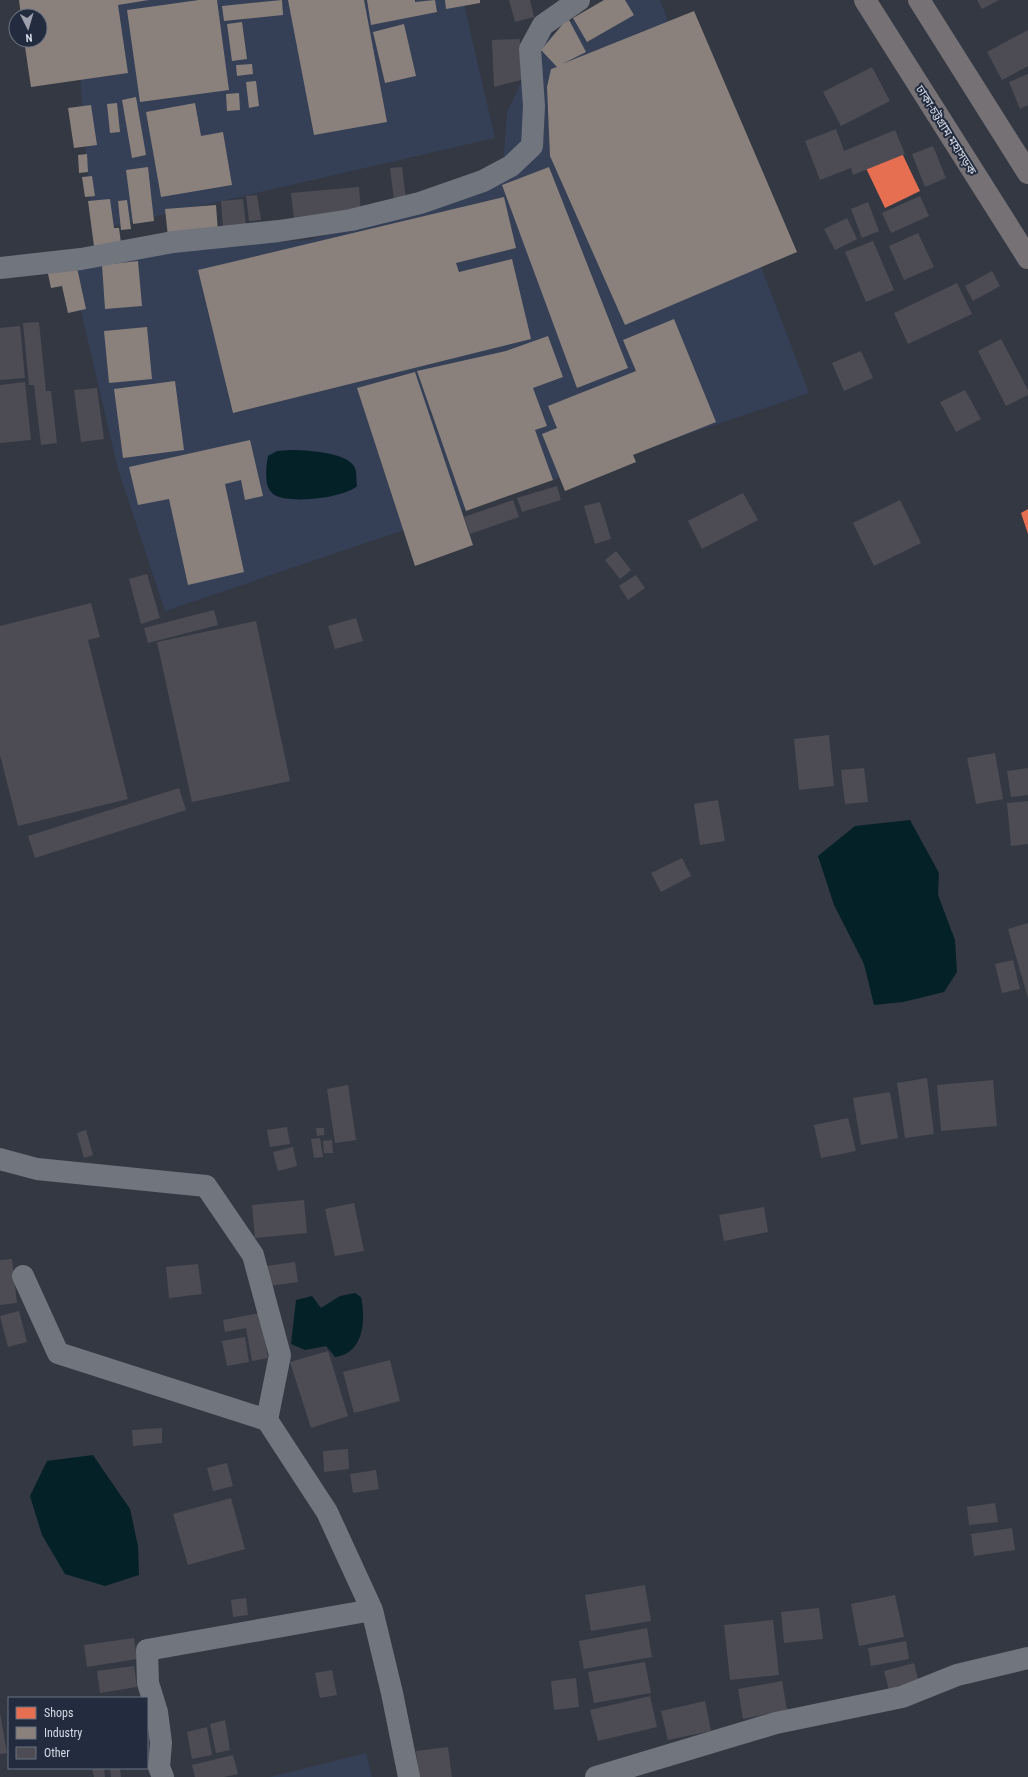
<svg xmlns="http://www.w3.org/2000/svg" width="1028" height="1777" viewBox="0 0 1028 1777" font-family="'Roboto Condensed','Noto Sans Bengali',sans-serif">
<rect width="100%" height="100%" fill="#333843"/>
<path fill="#353f56" d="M 74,0 L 463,0 L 495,138 L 92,231 Z
M 613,0 L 660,0 L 809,393 L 165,611 L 118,469 L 72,273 L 106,259 L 163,249 L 307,240 L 449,204 L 502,180 L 507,112 L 539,45 L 572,20 Z
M 366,1753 L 372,1777 L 270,1777 Z"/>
<path fill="#052128" d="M 290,450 C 305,450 349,452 355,468 C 357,473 356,481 357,486 C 345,498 282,506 271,492 C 264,483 266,467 268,456 L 277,451 Z
M 910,820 L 939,873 L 938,895 L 955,940 L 957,972 L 944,992 L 903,1002 L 874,1005 L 864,964 L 834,905 L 818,856 L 855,826 Z
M 355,1293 L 361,1297 C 366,1319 364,1354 335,1357 L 326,1346 L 305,1350 L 291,1344 L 296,1300 L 312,1296 L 321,1308 L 340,1296 Z
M 93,1455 L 130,1509 L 138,1546 L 139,1575 L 105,1586 L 65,1574 L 42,1535 L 30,1496 L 47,1461 Z"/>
<path fill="#e76f51" d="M 900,149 L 920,191 L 885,208 L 865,166 Z
M 1028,509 L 1028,534 L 1021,513 Z"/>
<path fill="#8a817c" d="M 19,0 L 149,0 L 118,5 L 128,73 L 31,87 L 24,40 L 40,40 L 40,16 L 21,16 Z
M 199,0 L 217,0 L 229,90 L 140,102 L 127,10 Z
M 282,0 L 283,15 L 224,21 L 222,6 Z
M 288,0 L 364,0 L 387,122 L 314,135 Z
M 367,0 L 415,0 L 415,2 L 435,0 L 437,12 L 371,25 Z
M 445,0 L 480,0 L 480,3 L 446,9 Z
M 604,0 L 625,0 L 634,15 L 587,42 L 573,18 Z
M 694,11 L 797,252 L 625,325 L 550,156 L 547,87 L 551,69 L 557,67 L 541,50 L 568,18 L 586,52 L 562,64 Z
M 242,22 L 247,59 L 232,61 L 227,24 Z
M 404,24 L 416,76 L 385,83 L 373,32 Z
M 252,64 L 253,74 L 237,76 L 236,65 Z
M 256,81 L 259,106 L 249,108 L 246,82 Z
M 239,93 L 240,110 L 227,111 L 226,94 Z
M 136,97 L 146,155 L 132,158 L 122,100 Z
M 117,103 L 120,132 L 110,133 L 107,104 Z
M 195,103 L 201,136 L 223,132 L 232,185 L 161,197 L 146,112 Z
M 91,105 L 97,145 L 74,148 L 68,108 Z
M 87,154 L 88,172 L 79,173 L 78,155 Z
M 148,167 L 154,221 L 133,224 L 126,170 Z
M 549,167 L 628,368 L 577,388 L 502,185 Z
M 92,176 L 95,196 L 85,197 L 82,177 Z
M 504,197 L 516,248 L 456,263 L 459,272 L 512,259 L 531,339 L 233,413 L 198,270 Z
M 110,199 L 114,228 L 119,228 L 121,243 L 94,246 L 88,201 Z
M 127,200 L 131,229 L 121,230 L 118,201 Z
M 216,205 L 218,232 L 168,237 L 165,209 Z
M 138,261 L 142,306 L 105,309 L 102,265 Z
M 76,263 L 86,309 L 68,313 L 62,286 L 51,288 L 47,269 Z
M 674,319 L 716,422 L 633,455 L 636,462 L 565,491 L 542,434 L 557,428 L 548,406 L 636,371 L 623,340 Z
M 147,327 L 152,379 L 109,383 L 104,331 Z
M 548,336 L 563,377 L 533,388 L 547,426 L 535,430 L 553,480 L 466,511 L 417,371 L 506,351 Z
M 415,372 L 473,545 L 415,566 L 357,388 Z
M 175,381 L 184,450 L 123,458 L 114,389 Z
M 250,440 L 263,496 L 245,500 L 241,480 L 225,484 L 244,572 L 188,585 L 169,499 L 138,505 L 129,467 Z"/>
<path fill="#4d4c54" d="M 509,0 L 530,0 L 534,17 L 515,22 Z
M 977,0 L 999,0 L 982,9 Z
M 1028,30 L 1028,66 L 1002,80 L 987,52 Z
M 520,39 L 521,80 L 494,87 L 492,40 Z
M 872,67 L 890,101 L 841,126 L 823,92 Z
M 1028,74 L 1028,105 L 1020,109 L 1009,82 Z
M 836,129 L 844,151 L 895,130 L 905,154 L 853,175 L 851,168 L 820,180 L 805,141 Z
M 933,146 L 946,178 L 925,187 L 912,154 Z
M 402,167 L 406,199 L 394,200 L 390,168 Z
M 359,187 L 361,213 L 294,219 L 291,193 Z
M 257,195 L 261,220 L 249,221 L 246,196 Z
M 920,196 L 929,216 L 891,233 L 882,213 Z
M 243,199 L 246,226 L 223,228 L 221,201 Z
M 868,202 L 879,231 L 862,238 L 851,209 Z
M 847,218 L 857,239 L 835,250 L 824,229 Z
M 918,233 L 934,267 L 904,280 L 889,246 Z
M 873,241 L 894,290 L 866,302 L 845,252 Z
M 992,271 L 1000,286 L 973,301 L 965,286 Z
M 957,283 L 972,314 L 908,344 L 894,313 Z
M 39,322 L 46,391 L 51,391 L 57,443 L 41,445 L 34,385 L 29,385 L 23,323 Z
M 20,326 L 25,378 L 0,380 L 0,328 Z
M 1001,339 L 1028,390 L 1028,395 L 1006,406 L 978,351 Z
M 861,351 L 873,378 L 844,391 L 832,363 Z
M 25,382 L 31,440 L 0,443 L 0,385 Z
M 97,388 L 104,439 L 81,442 L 74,390 Z
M 965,390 L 981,419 L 956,432 L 940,402 Z
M 557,486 L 561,500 L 522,512 L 517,498 Z
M 743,493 L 758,520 L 702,549 L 688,521 Z
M 513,500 L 519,517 L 470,534 L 464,517 Z
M 900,500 L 921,543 L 874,566 L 853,523 Z
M 600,502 L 611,539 L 595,544 L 584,506 Z
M 616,551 L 631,570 L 620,579 L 605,560 Z
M 147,574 L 160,618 L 141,624 L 129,579 Z
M 636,575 L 645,588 L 628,600 L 619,586 Z
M 91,603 L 100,637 L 88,640 L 128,799 L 18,826 L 0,755 L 0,626 Z
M 214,610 L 218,625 L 148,643 L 144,628 Z
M 356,618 L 363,641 L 335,649 L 328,626 Z
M 256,621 L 290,781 L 192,802 L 157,642 Z
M 829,735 L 834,786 L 799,790 L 794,739 Z
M 995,753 L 1003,799 L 976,804 L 967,758 Z
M 864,768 L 868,802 L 845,804 L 841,770 Z
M 1028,768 L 1028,795 L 1011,797 L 1007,771 Z
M 179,788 L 186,810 L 35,858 L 28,836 Z
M 718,800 L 725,841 L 700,845 L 694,804 Z
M 1028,801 L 1028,844 L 1011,846 L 1007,803 Z
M 682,858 L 691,876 L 661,892 L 651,873 Z
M 1028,923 L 1028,998 L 1008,929 Z
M 1013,960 L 1020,989 L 1002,993 L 995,964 Z
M 927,1078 L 934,1134 L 905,1138 L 897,1083 Z
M 993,1080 L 997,1126 L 941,1131 L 937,1085 Z
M 348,1085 L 356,1140 L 335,1143 L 327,1089 Z
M 890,1092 L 898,1138 L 861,1145 L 853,1098 Z
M 848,1118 L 856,1151 L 821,1158 L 814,1125 Z
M 287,1127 L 290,1144 L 270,1147 L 267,1130 Z
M 316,1128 L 324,1128 L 324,1135 L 317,1136 Z
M 86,1130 L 93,1155 L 84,1158 L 77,1133 Z
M 320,1138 L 323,1157 L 314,1158 L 311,1139 Z
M 332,1140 L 333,1153 L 324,1153 L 323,1141 Z
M 293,1147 L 297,1166 L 278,1171 L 273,1152 Z
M 304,1200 L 307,1233 L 255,1238 L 252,1205 Z
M 354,1203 L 364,1251 L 335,1256 L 325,1209 Z
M 764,1207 L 768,1232 L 724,1241 L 719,1215 Z
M 12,1259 L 17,1303 L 0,1305 L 0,1260 Z
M 295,1262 L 298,1282 L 269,1286 L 266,1266 Z
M 198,1264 L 202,1294 L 169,1298 L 166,1267 Z
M 19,1311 L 27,1342 L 8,1347 L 0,1316 Z
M 260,1313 L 268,1358 L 252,1361 L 246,1328 L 225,1332 L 223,1320 Z
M 245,1337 L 249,1362 L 227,1366 L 222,1341 Z
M 328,1351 L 348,1416 L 311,1428 L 290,1362 Z
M 390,1360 L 400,1401 L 354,1413 L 343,1372 Z
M 162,1428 L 162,1443 L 133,1446 L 132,1430 Z
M 348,1449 L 349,1469 L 324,1472 L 323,1451 Z
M 227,1463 L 233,1486 L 213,1491 L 207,1468 Z
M 376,1470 L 379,1489 L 353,1493 L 350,1474 Z
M 231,1498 L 245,1549 L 188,1565 L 173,1514 Z
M 995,1503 L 998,1522 L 969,1525 L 967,1507 Z
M 1012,1528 L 1015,1550 L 974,1556 L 971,1534 Z
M 645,1585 L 651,1621 L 591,1631 L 585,1595 Z
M 895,1595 L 904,1637 L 859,1646 L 851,1604 Z
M 246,1598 L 248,1615 L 233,1617 L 231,1600 Z
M 819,1608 L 823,1639 L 784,1643 L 781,1612 Z
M 773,1620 L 779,1675 L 730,1680 L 724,1625 Z
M 647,1628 L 652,1657 L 584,1669 L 579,1641 Z
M 134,1638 L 137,1659 L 87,1667 L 84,1645 Z
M 906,1641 L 909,1659 L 871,1666 L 868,1648 Z
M 645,1662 L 651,1693 L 594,1703 L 588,1672 Z
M 914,1663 L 919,1683 L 889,1690 L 884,1671 Z
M 134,1666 L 137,1687 L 100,1693 L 97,1671 Z
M 332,1670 L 337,1695 L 320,1698 L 315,1673 Z
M 576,1678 L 579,1707 L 554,1710 L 551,1681 Z
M 782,1681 L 787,1710 L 743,1719 L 738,1689 Z
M 650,1696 L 657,1727 L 598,1741 L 590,1710 Z
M 705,1701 L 711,1731 L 668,1740 L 661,1711 Z
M 0,1713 L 7,1753 L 0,1754 Z
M 225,1720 L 230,1750 L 216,1753 L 210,1724 Z
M 207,1727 L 212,1755 L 192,1759 L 187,1732 Z
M 448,1747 L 452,1777 L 419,1777 L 416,1751 Z
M 233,1755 L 238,1774 L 224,1777 L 195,1777 L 192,1765 Z
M 92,1768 L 104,1768 L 105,1777 L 94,1777 Z
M 110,1768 L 120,1768 L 121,1777 L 111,1777 Z"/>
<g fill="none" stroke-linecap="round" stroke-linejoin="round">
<path stroke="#71757e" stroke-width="22" d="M 0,268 L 81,259 L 173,242 L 279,231 L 351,220 L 420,203 L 483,181 L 511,166 L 532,146 L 534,106 L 530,49 L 543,25 L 579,0
M 0,1159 L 37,1169 L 206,1186 L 253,1255 L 280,1355 L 267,1420 L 58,1353 L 23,1276
M 267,1420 L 327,1512 L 372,1610
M 163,1777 L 159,1767 L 161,1743 L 157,1712 L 148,1683 L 147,1650 L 372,1610 L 392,1693 L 409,1777
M 596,1777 L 776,1723 L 902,1697 L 957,1675 L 1028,1658"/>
<path stroke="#767174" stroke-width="22" d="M 865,0 L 1028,258
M 919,0 L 1028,173"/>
</g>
<g text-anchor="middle" stroke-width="4" stroke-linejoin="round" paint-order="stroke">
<g font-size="12" fill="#d4dae6" stroke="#232c3e">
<text transform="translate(946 130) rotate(58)" y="4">ঢাকা-চট্টগ্রাম মহাসড়ক</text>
</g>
</g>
<rect x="8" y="1697" width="140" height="72" fill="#232c3e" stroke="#6a7281"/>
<rect x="16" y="1707" width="20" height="12" fill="#e76f51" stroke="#6a7281"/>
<text x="44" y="1717" font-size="12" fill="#d4dae6">Shops</text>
<rect x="16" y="1727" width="20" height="12" fill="#8a817c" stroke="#6a7281"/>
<text x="44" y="1737" font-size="12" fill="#d4dae6">Industry</text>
<rect x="16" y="1747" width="20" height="12" fill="#4d4c54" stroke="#6a7281"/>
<text x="44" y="1757" font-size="12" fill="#d4dae6">Other</text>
<g transform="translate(28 28) rotate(175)"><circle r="19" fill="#232c3e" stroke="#6a7281"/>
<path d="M0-3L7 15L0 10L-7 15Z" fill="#9ca1ad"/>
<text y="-6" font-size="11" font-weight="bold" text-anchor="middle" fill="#d4dae6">N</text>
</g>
</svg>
